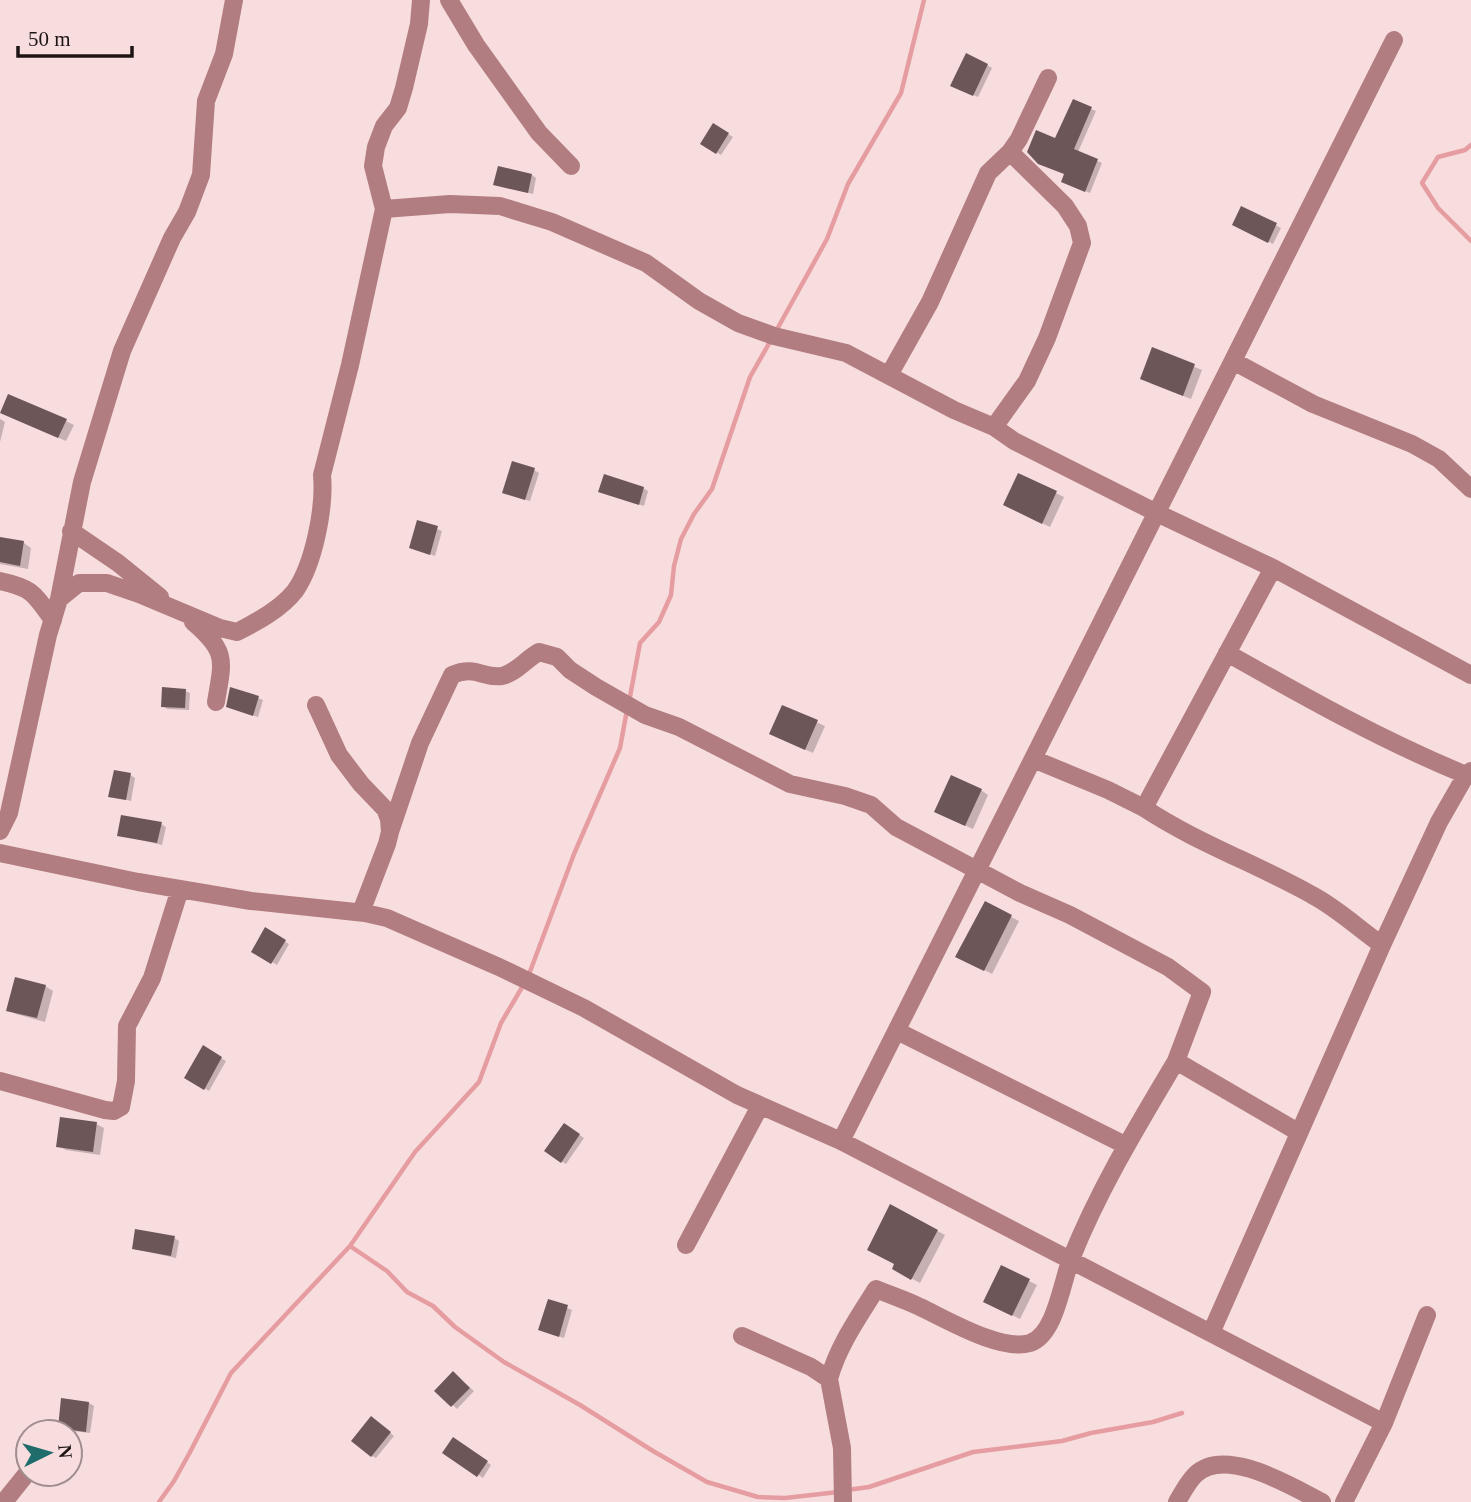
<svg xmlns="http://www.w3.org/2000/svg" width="1471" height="1502" viewBox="0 0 1471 1502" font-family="Georgia,serif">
<rect width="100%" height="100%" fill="#f8ddde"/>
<path fill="#0003" d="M 987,65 L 992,68 L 978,97 L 957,88 Z
M 1091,109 L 1096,111 L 1078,152 L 1102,163 L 1090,193 L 1068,184 L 1056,140 Z
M 713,125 L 733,137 L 721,155 L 702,143 Z
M 532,175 L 536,178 L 533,194 L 500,186 Z
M 1242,208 L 1281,228 L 1273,244 L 1234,224 Z
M 1153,350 L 1202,370 L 1191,399 L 1150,383 Z
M 10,417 L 66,421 L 74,425 L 66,441 Z
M 0,419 L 5,422 L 0,442 Z
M 534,470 L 539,473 L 530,501 L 509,495 Z
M 1019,475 L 1064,497 L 1050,527 L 1013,509 Z
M 643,488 L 648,491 L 644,506 L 601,492 Z
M 418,522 L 442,531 L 435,556 L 411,548 Z
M 0,539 L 24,543 L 31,548 L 28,569 L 0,564 Z
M 185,691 L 190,693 L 189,710 L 167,709 L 163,706 Z
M 258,698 L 263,700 L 258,717 L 228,707 Z
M 783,707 L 825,726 L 813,753 L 779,738 Z
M 130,775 L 135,778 L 131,801 L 110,796 Z
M 981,790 L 988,795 L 973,829 L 944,816 Z
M 161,824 L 166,827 L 162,845 L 119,835 Z
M 985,903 L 1019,921 L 992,974 L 958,956 Z
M 266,930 L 289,944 L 277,965 L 253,951 Z
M 45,986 L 53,991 L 45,1022 L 16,1014 L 8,1010 Z
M 204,1048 L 226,1061 L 209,1091 L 187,1078 Z
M 96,1124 L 104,1128 L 100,1155 L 66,1150 L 58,1146 Z
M 569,1128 L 584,1138 L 566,1164 L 561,1161 Z
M 891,1207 L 945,1235 L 920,1283 L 894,1269 L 897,1264 Z
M 174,1238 L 179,1241 L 176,1258 L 134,1249 Z
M 1029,1281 L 1037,1285 L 1020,1319 L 993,1305 Z
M 549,1301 L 572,1310 L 564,1338 L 545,1332 Z
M 453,1373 L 474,1391 L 457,1409 L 436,1390 Z
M 63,1400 L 89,1403 L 94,1406 L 90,1433 L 64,1430 L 60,1428 Z
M 376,1421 L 394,1436 L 376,1458 L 372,1456 Z
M 458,1442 L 491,1465 L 483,1478 L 444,1452 Z"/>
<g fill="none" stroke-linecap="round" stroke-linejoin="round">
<path stroke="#e69da1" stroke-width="4.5" d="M 1471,145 L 1465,150 L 1438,157 L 1422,183 L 1438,208 L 1471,241
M 775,333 L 827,239 L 848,184 L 901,93 L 924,0
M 629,702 L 640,643 L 659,622 L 671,595 L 674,566 L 681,539 L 694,514 L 712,489 L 750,377 L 771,340
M 528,977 L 574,854 L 620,748 L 627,710
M 350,1246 L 387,1271 L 407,1292 L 433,1306 L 455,1327 L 504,1362 L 580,1405 L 653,1451 L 707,1482 L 758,1497 L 785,1498 L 838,1492
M 847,1490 L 869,1487 L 973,1452 L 1062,1441 L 1091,1433 L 1153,1422 L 1182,1413
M 159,1502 L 174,1481 L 189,1454 L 231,1373 L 350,1246 L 415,1152 L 479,1082 L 501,1023 L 524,984"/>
</g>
<path fill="#6d5657" d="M 966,53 L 988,64 L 973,96 L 950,86 Z
M 1073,99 L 1092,107 L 1074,149 L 1098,159 L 1085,192 L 1061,182 L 1064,174 L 1038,164 L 1027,152 L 1036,130 L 1055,138 Z
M 713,123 L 729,133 L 716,154 L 700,144 Z
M 498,166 L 532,174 L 528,193 L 493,185 Z
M 1241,206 L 1277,223 L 1268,243 L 1232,225 Z
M 1152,347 L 1195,364 L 1183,396 L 1140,379 Z
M 8,394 L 67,419 L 58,438 L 0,413 Z
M 512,461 L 535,468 L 525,500 L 502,493 Z
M 1018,473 L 1057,491 L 1042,524 L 1003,505 Z
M 604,474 L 644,487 L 639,505 L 598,492 Z
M 417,520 L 438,526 L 430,555 L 409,548 Z
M 0,537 L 24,541 L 20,566 L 0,562 Z
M 162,687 L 186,689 L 185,708 L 161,707 Z
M 230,687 L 259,696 L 253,716 L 226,707 Z
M 782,705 L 818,720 L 805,750 L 769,734 Z
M 114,770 L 131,773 L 126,800 L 108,797 Z
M 951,775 L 982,789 L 965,826 L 934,812 Z
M 121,815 L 162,822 L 157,843 L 117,836 Z
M 985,901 L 1012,915 L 984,971 L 955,957 Z
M 265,927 L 286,940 L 271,964 L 251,952 Z
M 15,977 L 46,985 L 37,1018 L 6,1011 Z
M 203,1045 L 222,1057 L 204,1090 L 184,1078 Z
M 60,1117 L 97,1122 L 93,1152 L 56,1147 Z
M 564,1123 L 580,1134 L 561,1163 L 544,1151 Z
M 890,1204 L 938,1230 L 911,1280 L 892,1269 L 894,1264 L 867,1250 Z
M 135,1229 L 175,1236 L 171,1256 L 132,1249 Z
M 1001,1265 L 1030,1279 L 1012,1316 L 983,1302 Z
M 548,1299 L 568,1305 L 559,1337 L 538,1330 Z
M 453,1371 L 470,1388 L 451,1407 L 434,1391 Z
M 61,1398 L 89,1402 L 86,1432 L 58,1428 Z
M 371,1416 L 391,1432 L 371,1457 L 351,1441 Z
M 453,1437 L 488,1461 L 477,1477 L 442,1453 Z"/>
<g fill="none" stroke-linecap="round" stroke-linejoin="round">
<path stroke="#b27d80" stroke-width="18" d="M 449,0 L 476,45 L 539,133 L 571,166
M 384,209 L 450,204 L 500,206 L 552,222 L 646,263 L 699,301 L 738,323 L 774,336 L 846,353 L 954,410 L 994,427 L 1014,441 L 1157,513 L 1273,568 L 1471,675
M 1233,361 L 1313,404 L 1412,444 L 1439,459 L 1471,489
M 889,375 L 930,302 L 988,173 L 1010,152 L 1019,139 L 1048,78
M 994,427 L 1027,381 L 1047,338 L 1082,243 L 1078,226 L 1065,206 L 1010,152
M 71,531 L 118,563 L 160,597
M 0,581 C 33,588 34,594 53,620
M 59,599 L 79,583 L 107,583 L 139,594 L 220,628 L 237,632 C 257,622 281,609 295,591 C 314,564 325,507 322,475 L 350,365 L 384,209 L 373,166 L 376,147 L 384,126 L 398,108 L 404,88 L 419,24 L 421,0
M 193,622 C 228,652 223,660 216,702
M 1227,653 C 1305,697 1383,741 1466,775
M 316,705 L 339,755 L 361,784 L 385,809 L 389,819 L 390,832 L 387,844 L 361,912
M 1033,759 L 1108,790 L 1144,808 L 1273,568
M 1144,808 C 1197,843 1257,864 1312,895 C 1337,908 1359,929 1382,945
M 0,831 L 9,813 L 48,635 L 59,599 L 82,482 L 122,351 L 172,238 L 187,212 L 201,175 L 206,101 L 224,54 L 234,0
M 390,832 L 420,743 L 452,675 C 476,665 483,679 502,676 C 516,673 526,659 539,652 L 557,657 L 570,670 L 596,687 L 645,715 L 679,727 L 790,784 L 845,796 L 871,805 L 896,827 L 1020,893 L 1070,915 L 1168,967 L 1202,992 L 1176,1061
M 0,853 L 138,882 L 251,901 L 365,913 L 387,918 L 499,967 L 584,1008 L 737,1095 L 841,1141 L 1384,1423
M 897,1031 L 1125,1145
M 0,1081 L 105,1110 L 114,1111 L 121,1107 L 126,1081 L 127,1026 L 152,978 L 180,889
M 841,1141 L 1394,40
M 686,1245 L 760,1106
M 1211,1333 L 1382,945 L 1439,822 L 1466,775 L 1471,771
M 742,1336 L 811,1367 L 829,1379 L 842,1448 L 843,1502
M 829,1379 C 838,1346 858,1318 876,1289 C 890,1295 906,1300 920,1307 C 946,1319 1001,1352 1030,1343 C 1056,1334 1062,1281 1071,1259 C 1099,1189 1138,1125 1176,1061 L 1298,1132
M 4,1502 L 28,1472
M 1177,1502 C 1182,1493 1188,1482 1195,1475 C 1225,1445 1292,1487 1322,1502
M 1344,1502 L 1384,1423 L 1427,1315"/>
</g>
<g transform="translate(49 1453) rotate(85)"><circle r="33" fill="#f8ddde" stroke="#a08d8d" stroke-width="2"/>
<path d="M0-5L12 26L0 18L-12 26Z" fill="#1f6c6c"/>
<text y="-10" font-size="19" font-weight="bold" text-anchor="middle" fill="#1d1414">N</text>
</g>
<path d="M18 46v10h114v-10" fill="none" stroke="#1d1414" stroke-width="3.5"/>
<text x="28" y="46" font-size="21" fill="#1d1414" stroke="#f8ddde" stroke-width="5" paint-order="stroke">50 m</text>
</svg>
